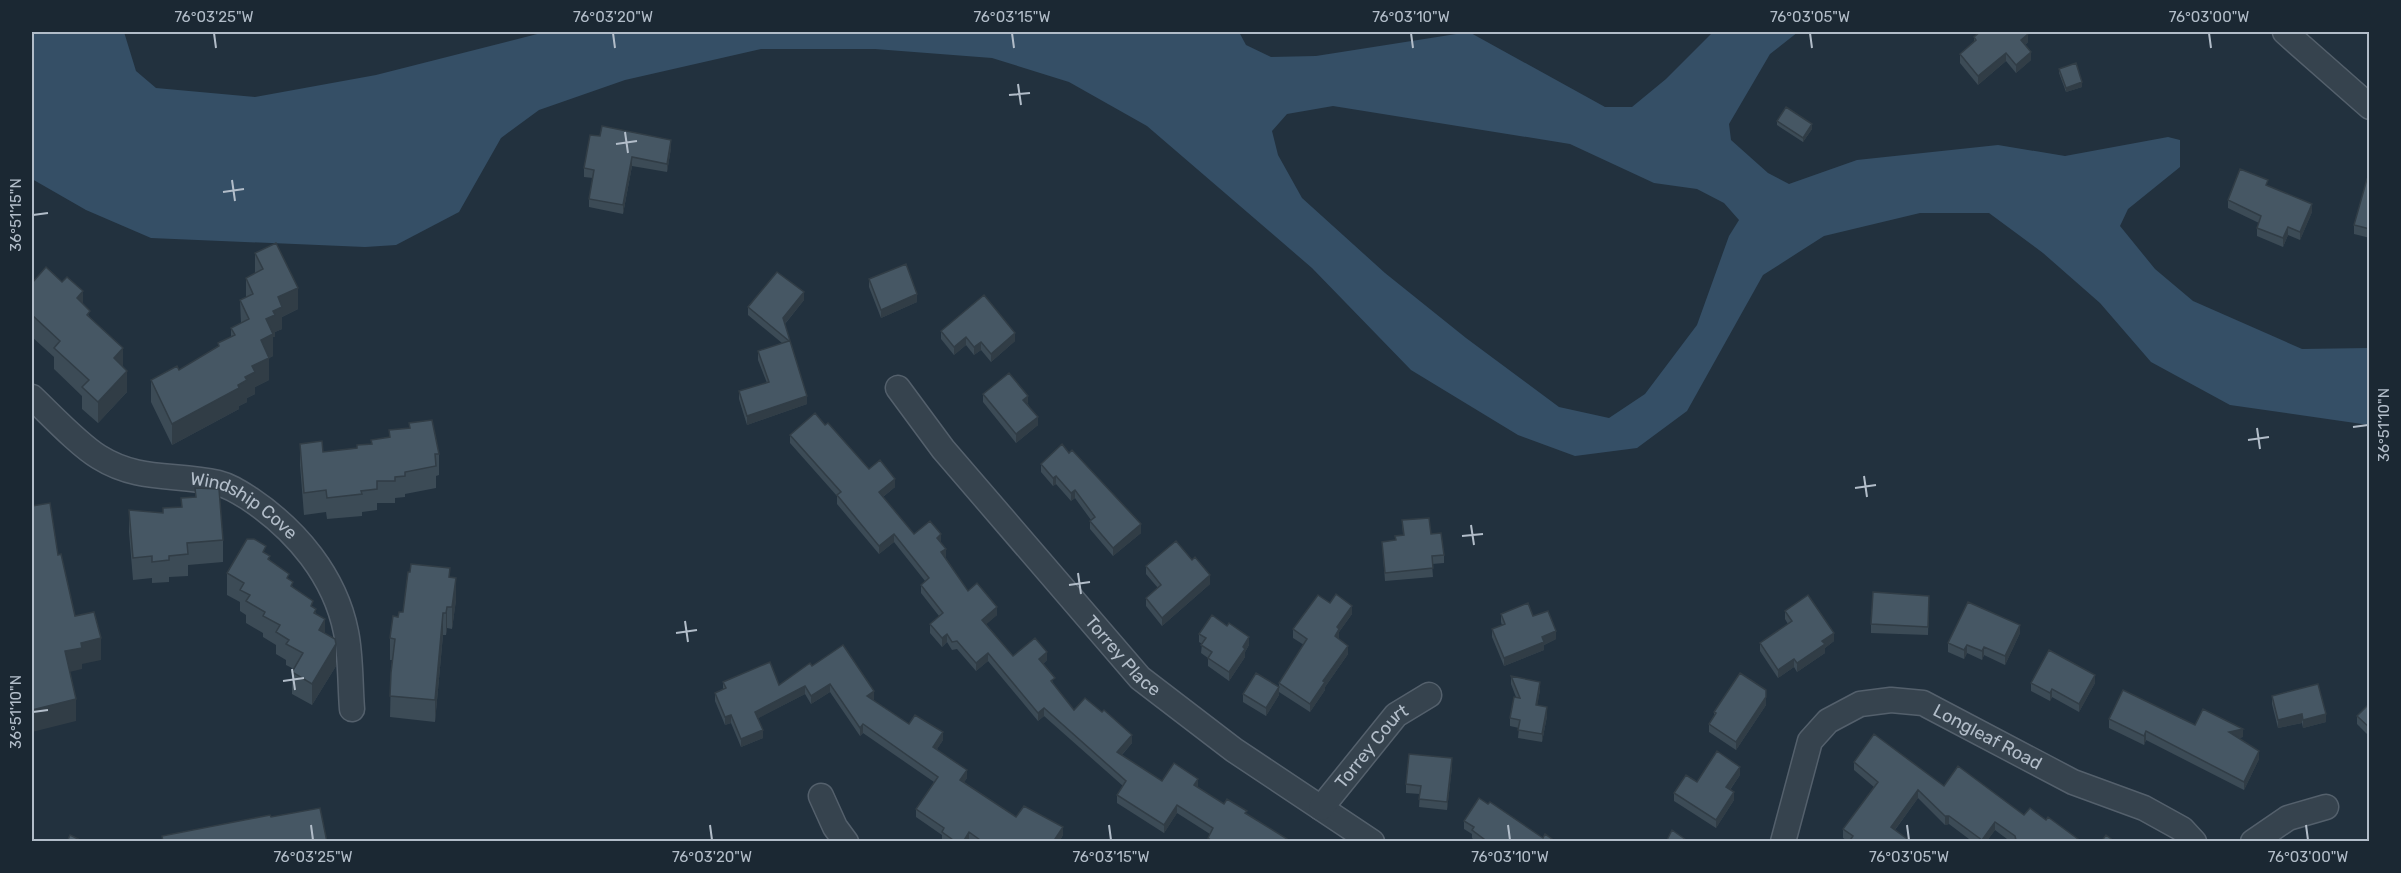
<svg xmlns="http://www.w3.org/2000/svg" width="2401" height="873" viewBox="0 0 2401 873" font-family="Rubik,sans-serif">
<rect width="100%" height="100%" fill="#22313e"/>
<path fill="#354f66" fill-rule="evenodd" d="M 32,32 L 124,32 L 136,71 L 156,88 L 255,97 L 376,75 L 545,32 L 1239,32 L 1246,45 L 1271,57 L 1316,56 L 1469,32 L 1605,107 L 1632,107 L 1666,79 L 1713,32 L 1798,32 L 1770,54 L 1729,124 L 1731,140 L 1768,173 L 1789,184 L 1857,160 L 1998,145 L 2065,156 L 2168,137 L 2180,140 L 2180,167 L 2128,209 L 2120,226 L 2155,269 L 2193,301 L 2302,349 L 2369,348 L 2369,425 L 2230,405 L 2151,362 L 2100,303 L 2043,253 L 1989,213 L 1920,213 L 1824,236 L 1763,275 L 1687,411 L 1637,448 L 1575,456 L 1518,435 L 1411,370 L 1312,268 L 1147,126 L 1069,82 L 992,58 L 875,49 L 761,49 L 625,80 L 539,110 L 501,138 L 459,212 L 396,245 L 365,247 L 151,238 L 86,210 L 32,179 ZM 1333,106 L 1570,144 L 1654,183 L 1697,189 L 1724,203 L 1739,220 L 1729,236 L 1697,325 L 1645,394 L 1609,418 L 1559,407 L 1466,338 L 1385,273 L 1302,198 L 1278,155 L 1272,131 L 1287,114 Z"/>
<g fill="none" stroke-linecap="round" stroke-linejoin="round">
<g stroke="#54606c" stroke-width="27">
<g id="minor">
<path d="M 2285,32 L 2370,107"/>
<path id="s1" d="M 898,388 L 943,449 L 1140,678 L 1234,750 L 1372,842"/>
<path id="s2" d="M 32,397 C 50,414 79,445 99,457 C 139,482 175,473 218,483 C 230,486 239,492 250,499 C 296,530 335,576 346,632 C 351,656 350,684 352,709"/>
<path d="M 821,796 L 835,827 L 846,842"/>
<path id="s3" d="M 1321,808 L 1396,715 L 1429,695"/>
<path id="s4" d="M 1783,842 L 1810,741 L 1828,721 L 1860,704 L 1891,700 L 1923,703 L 2073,782 L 2144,808 L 2182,829 L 2194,842"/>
<path d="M 2253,842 L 2288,818 L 2326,807"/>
</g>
</g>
<use href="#minor" stroke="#36434e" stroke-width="24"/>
</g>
<path fill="#3c4b56" d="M 1974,37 L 2028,42 L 2025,45 L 2031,60 L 2016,73 L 2006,61 L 1978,85 L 1960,63 L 1960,54 L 1974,42 Z
M 2059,69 L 2082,87 L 2066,92 L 2059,73 Z
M 1777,121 L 1812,129 L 1803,142 L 1777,125 Z
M 671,148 L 667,172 L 632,166 L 623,214 L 589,207 L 589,199 L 593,178 L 584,177 L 584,168 Z
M 2370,180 L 2370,238 L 2354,234 L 2354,225 Z
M 2268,186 L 2312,212 L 2300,240 L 2288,235 L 2283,247 L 2257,236 L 2257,228 L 2259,223 L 2228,208 L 2228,200 Z
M 255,253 L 298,309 L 282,317 L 282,329 L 275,332 L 275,337 L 273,337 L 273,356 L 269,358 L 269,380 L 255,387 L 255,394 L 247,398 L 247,402 L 239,406 L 239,409 L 172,445 L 151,402 L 151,380 L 179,370 L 218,346 L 218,343 L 231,337 L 231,328 L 241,323 L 240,300 L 246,297 L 246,278 L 255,273 Z
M 869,279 L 917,302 L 881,318 L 869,287 Z
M 32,283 L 83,304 L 90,318 L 123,366 L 127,392 L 98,423 L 82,409 L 82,396 L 54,369 L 54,357 L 32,337 L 32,338 Z
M 804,300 L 785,324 L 807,404 L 747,425 L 739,399 L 739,391 L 767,383 L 758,360 L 758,351 L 782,343 L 748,315 L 748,307 Z
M 941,331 L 1015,341 L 991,362 L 981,350 L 974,355 L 966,345 L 954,355 L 941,339 Z
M 983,394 L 1028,404 L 1038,425 L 1016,443 L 983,402 Z
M 825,425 L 869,469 L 895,487 L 883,497 L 914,534 L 941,543 L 945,557 L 968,591 L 997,615 L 986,624 L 1013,656 L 1047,660 L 1043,664 L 1055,686 L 1074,710 L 1132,743 L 1122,755 L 1162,781 L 1198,787 L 1224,804 L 1247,814 L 1292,842 L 1208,842 L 1208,838 L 1210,834 L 1177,813 L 1164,833 L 1117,803 L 1117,795 L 1123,786 L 1044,716 L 1038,721 L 988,661 L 976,671 L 957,649 L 952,650 L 947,642 L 942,647 L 930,633 L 930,624 L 939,616 L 921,593 L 921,585 L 925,581 L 894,542 L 879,554 L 837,504 L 837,496 L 790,443 L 790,435 Z
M 389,430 L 439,454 L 439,475 L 436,476 L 436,488 L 405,494 L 405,497 L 395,498 L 395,503 L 377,503 L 377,510 L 362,512 L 362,516 L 327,519 L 326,512 L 304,515 L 300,465 L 300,444 L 323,452 L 357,448 L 389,438 Z
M 1069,453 L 1141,533 L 1113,556 L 1090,529 L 1090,521 L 1091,520 L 1075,498 L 1071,501 L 1056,484 L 1053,486 L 1041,472 L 1041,464 Z
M 195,488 L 223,540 L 223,562 L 188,565 L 188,576 L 169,577 L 169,582 L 152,583 L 152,578 L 133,580 L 129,532 L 129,510 L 163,513 L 181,507 L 181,498 L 195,497 Z
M 1402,520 L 1431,534 L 1444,555 L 1444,563 L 1432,564 L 1433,577 L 1385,581 L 1382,542 L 1395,540 L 1395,536 L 1403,535 Z
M 266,553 L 270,560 L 289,580 L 293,587 L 313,607 L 325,633 L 336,666 L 312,705 L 292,694 L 292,672 L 294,669 L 286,665 L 286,660 L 276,654 L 276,645 L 263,637 L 263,633 L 246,623 L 246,615 L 240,611 L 240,602 L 227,595 L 227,573 Z
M 1146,566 L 1210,584 L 1162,626 L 1146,606 L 1146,598 L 1158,588 L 1146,574 Z
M 410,572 L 450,577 L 456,600 L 452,629 L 447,628 L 446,635 L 443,635 L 435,722 L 390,717 L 391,673 L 392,660 L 390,660 L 390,638 L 398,617 L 403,612 Z
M 1330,603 L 1352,614 L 1339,632 L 1339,637 L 1338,639 L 1348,654 L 1325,687 L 1325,690 L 1310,712 L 1279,692 L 1279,683 L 1304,645 L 1293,638 L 1293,629 Z
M 1929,604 L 1928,635 L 1871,633 L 1871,624 Z
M 1785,611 L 1834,641 L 1825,648 L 1825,653 L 1797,672 L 1794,667 L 1778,678 L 1760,651 L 1760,643 L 1788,624 L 1785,619 Z
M 1501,614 L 1533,616 L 1556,639 L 1544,645 L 1544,650 L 1504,666 L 1492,637 L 1492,629 L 1502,625 L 1501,622 Z
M 2020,633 L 2005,665 L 1984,655 L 1982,660 L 1967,653 L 1964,659 L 1948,652 L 1948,643 Z
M 1199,634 L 1249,645 L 1245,652 L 1245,657 L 1229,681 L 1208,666 L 1208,658 L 1201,653 L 1202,644 L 1199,642 Z
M 812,666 L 874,699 L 873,700 L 909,724 L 943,740 L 937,749 L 967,778 L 964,782 L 1016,817 L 1063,835 L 1059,842 L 970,842 L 969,841 L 968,842 L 944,842 L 942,840 L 942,835 L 916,817 L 916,809 L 934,782 L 863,733 L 860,736 L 830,692 L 811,704 L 805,694 L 758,718 L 763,738 L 741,747 L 731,723 L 725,725 L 715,701 L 715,693 L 723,690 L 723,682 L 779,685 Z
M 1511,676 L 1540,690 L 1537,705 L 1547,716 L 1542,742 L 1518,738 L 1519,728 L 1510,726 L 1510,718 L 1516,697 L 1511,684 Z
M 2031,683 L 2095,683 L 2079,712 L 2052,697 L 2050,701 L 2031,691 Z
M 1243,694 L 1279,695 L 1266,716 L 1243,702 Z
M 2272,696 L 2326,722 L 2303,728 L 2302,723 L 2278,728 L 2272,704 Z
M 2370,703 L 2370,737 L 2357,724 L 2357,716 Z
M 1766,705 L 1736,750 L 1709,732 L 1709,724 L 1714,717 L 1714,712 Z
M 2109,719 L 2195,725 L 2243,737 L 2239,738 L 2259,759 L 2244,790 L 2146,740 L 2144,745 L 2109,728 Z
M 1854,762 L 1944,786 L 2024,815 L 2046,820 L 2082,842 L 2011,842 L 1995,830 L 1986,842 L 1973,842 L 1949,824 L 1945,825 L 1918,798 L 1895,830 L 1910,842 L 1849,842 L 1843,838 L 1843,829 L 1874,787 L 1854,770 Z
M 1452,767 L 1447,810 L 1419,807 L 1420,794 L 1406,793 L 1406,784 Z
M 1740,775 L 1730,790 L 1734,800 L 1716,828 L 1674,801 L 1674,793 L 1697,782 Z
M 1464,821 L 1543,838 L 1556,842 L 1476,842 L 1472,838 L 1472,834 L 1464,829 Z"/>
<path fill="#313d46" d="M 2028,34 L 2028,42 L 2021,48 L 2021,40 Z
M 2031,52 L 2031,60 L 2016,73 L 2016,65 Z
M 2006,53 L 2006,61 L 1978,85 L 1978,76 Z
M 2082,82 L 2082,87 L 2066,92 L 2066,88 Z
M 1812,124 L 1812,129 L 1803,142 L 1803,138 Z
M 671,140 L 671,148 L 667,172 L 667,164 Z
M 632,157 L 632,166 L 623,214 L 623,205 Z
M 2312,204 L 2312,212 L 2300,240 L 2300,232 Z
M 2288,227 L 2288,235 L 2283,247 L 2283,238 Z
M 298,288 L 298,309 L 282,317 L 282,329 L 275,332 L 275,337 L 273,337 L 273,356 L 261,362 L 261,340 L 266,319 L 273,311 L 278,297 Z
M 83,291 L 83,313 L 77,298 Z
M 804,292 L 804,300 L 783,326 L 783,318 Z
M 917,294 L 917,302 L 881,318 L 881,310 Z
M 1015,333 L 1015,341 L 991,362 L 991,354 Z
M 966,337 L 966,345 L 954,355 L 954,347 Z
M 981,342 L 981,350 L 974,355 L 974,347 Z
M 123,348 L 123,370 L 114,358 Z
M 269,358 L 269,380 L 255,387 L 255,394 L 247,398 L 247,402 L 239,406 L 239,409 L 172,445 L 172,424 L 238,385 L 245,377 L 252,366 Z
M 127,371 L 127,392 L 98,423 L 98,402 Z
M 807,396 L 807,404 L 747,425 L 747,416 Z
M 1028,396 L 1028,404 L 1023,400 Z
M 1038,417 L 1038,425 L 1016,443 L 1016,434 Z
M 1056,476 L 1056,484 L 1053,486 L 1053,478 Z
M 895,479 L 895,487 L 879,500 L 879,492 Z
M 1075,490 L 1075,498 L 1071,501 L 1071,493 Z
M 1141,524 L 1141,533 L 1113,556 L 1113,548 Z
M 894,534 L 894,542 L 879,554 L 879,546 Z
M 941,534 L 941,543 L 937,538 Z
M 946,549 L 946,557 L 941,560 L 941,552 Z
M 1210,575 L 1210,584 L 1162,626 L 1162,618 Z
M 456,578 L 456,600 L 452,629 L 452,607 Z
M 1352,606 L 1352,614 L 1339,632 L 1339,637 L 1335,644 L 1335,636 L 1337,627 Z
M 447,607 L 447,628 L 446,635 L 446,613 Z
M 997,607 L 997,615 L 982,628 L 982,620 Z
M 443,613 L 443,635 L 435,722 L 435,700 Z
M 325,619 L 325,641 L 319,630 Z
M 2020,625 L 2020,633 L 2005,665 L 2005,656 Z
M 1556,631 L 1556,639 L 1544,645 L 1544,650 L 1504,666 L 1504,658 L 1542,637 Z
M 1834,633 L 1834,641 L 1825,648 L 1825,653 L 1797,672 L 1797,663 L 1822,641 Z
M 947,634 L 947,642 L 942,647 L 942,638 Z
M 1249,637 L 1249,645 L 1245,652 L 1245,657 L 1229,681 L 1229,672 L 1243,647 Z
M 101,638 L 101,660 L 82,664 L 82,669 L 65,673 L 65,651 L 81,643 Z
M 336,644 L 336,666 L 312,705 L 312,684 Z
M 1967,645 L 1967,653 L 1964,659 L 1964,650 Z
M 1348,646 L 1348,654 L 1325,687 L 1325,690 L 1310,712 L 1310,704 L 1323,681 Z
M 1984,647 L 1984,655 L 1982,660 L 1982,651 Z
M 1047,652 L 1047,660 L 1039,667 L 1039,659 Z
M 988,653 L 988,661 L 976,671 L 976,663 Z
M 1794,659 L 1794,667 L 1778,678 L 1778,670 Z
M 2095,675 L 2095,683 L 2079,712 L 2079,704 Z
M 1540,682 L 1540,690 L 1536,713 L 1536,705 Z
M 830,684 L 830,692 L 811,704 L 811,696 Z
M 805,686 L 805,694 L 755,720 L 755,712 Z
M 1279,687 L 1279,695 L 1266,716 L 1266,708 Z
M 2052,689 L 2052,697 L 2050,701 L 2050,693 Z
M 874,691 L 874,699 L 867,704 L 867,696 Z
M 1766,697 L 1766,705 L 1736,750 L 1736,742 Z
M 76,699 L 76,721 L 32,732 L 32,710 Z
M 1547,707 L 1547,716 L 1542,742 L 1542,734 Z
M 1044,708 L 1044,716 L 1038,721 L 1038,713 Z
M 2302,714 L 2302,723 L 2278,728 L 2278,720 Z
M 2326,714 L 2326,722 L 2303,728 L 2303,720 Z
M 731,715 L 731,723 L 725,725 L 725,717 Z
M 863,724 L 863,733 L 860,736 L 860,728 Z
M 2243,729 L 2243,737 L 2229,740 L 2229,732 Z
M 763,730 L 763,738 L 741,747 L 741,739 Z
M 2146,731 L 2146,740 L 2144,745 L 2144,736 Z
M 943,732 L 943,740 L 933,755 L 933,747 Z
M 1132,735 L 1132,743 L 1117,760 L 1117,752 Z
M 2259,751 L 2259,759 L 2244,790 L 2244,782 Z
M 1452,758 L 1452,767 L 1447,810 L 1447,802 Z
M 1740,767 L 1740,775 L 1726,795 L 1726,787 Z
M 967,770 L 967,778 L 960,788 L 960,780 Z
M 1198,779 L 1198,787 L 1194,793 L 1194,785 Z
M 1918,790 L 1918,798 L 1891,835 L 1891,827 Z
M 1734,792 L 1734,800 L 1716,828 L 1716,820 Z
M 1177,805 L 1177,813 L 1164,833 L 1164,825 Z
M 1945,816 L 1949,816 L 1949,824 L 1945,825 Z
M 1995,822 L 1995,830 L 1986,842 L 1982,842 L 1982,840 Z
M 1063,827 L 1063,835 L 1059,842 L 1053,842 Z
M 969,832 L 969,841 L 968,842 L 963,842 Z"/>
<path fill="#465764" stroke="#313d46" stroke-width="1.5" d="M 1980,32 L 2026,32 L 2028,34 L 2021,40 L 2031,52 L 2016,65 L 2006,53 L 1978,76 L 1960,54 L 1976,40 L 1974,37 Z
M 2076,63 L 2082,82 L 2066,88 L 2059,69 Z
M 1786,107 L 1812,124 L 1803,138 L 1777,121 Z
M 602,126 L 671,140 L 667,164 L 632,157 L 623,205 L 589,199 L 594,170 L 584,168 L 590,135 L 600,136 Z
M 2240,169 L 2268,180 L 2266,185 L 2312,204 L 2300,232 L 2288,227 L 2283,238 L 2257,228 L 2261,216 L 2228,200 Z
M 2367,179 L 2370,180 L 2370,229 L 2354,225 Z
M 276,243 L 298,288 L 278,297 L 282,307 L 273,311 L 275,315 L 266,319 L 273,334 L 261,340 L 269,358 L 252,366 L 255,372 L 245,377 L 247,380 L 238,385 L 239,388 L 172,424 L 151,380 L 177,366 L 179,370 L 219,346 L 218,343 L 235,335 L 231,328 L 249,319 L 240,300 L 253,294 L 246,278 L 263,269 L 255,253 Z
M 906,264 L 917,294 L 881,310 L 869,279 Z
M 46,267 L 62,282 L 67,277 L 83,291 L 77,298 L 90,311 L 87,315 L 123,348 L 114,358 L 127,371 L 98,402 L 82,387 L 89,380 L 54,348 L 60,341 L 32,315 L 32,316 L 32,283 Z
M 777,272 L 804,292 L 783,318 L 807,396 L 747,416 L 739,391 L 769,382 L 758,351 L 789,341 L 748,307 Z
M 984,295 L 1015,333 L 991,354 L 981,342 L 974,347 L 966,337 L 954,347 L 941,331 Z
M 1009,373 L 1028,396 L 1023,400 L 1038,417 L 1016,434 L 983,394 Z
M 815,413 L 825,425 L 828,423 L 869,469 L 880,460 L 895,479 L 879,492 L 914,534 L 930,521 L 941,534 L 937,538 L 946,549 L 941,552 L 968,591 L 977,583 L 997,607 L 982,620 L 1013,656 L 1035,638 L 1047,652 L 1039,659 L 1055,678 L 1051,681 L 1074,710 L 1085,698 L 1102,712 L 1104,710 L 1132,735 L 1117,752 L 1162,781 L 1174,763 L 1198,779 L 1194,785 L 1224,804 L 1227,799 L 1247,811 L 1245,813 L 1292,842 L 1213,842 L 1208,838 L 1213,828 L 1177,805 L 1164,825 L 1117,795 L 1126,781 L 1044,708 L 1038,713 L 988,653 L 976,663 L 957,641 L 952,642 L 947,634 L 942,638 L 930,624 L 943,613 L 921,585 L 929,578 L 894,534 L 879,546 L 837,495 L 841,492 L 790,435 Z
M 432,420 L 439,454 L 435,454 L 436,466 L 405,472 L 405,476 L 395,477 L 395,481 L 377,481 L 377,489 L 361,491 L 362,494 L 327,498 L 326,490 L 304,493 L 300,444 L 322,441 L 323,452 L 357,448 L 357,445 L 372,444 L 371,440 L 390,437 L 389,430 L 410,428 L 409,423 Z
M 1062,444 L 1069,453 L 1072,450 L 1141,524 L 1113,548 L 1090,521 L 1095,517 L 1075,490 L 1071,493 L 1056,476 L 1053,478 L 1041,464 Z
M 195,488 L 219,489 L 223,540 L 187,543 L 188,554 L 169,556 L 169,560 L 152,562 L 152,556 L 133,558 L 129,510 L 163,513 L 163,508 L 182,507 L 181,498 L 196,497 Z
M 50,503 L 58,555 L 61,554 L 75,616 L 94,612 L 101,638 L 81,643 L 82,648 L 65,651 L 76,699 L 32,710 L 32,506 Z
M 1429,518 L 1431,534 L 1441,533 L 1444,555 L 1432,556 L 1433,568 L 1385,573 L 1382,542 L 1396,540 L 1395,536 L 1404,535 L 1402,520 Z
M 247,539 L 254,539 L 266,546 L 263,552 L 270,556 L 268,559 L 289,574 L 287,578 L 293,582 L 291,586 L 313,601 L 311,606 L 316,609 L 314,613 L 325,619 L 319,630 L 335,639 L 336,644 L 312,684 L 292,672 L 303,653 L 286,644 L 289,640 L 276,632 L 280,625 L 263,616 L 265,612 L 246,601 L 250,595 L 240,590 L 244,583 L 227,573 Z
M 1176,541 L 1192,560 L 1195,557 L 1210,575 L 1162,618 L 1146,598 L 1161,585 L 1146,566 Z
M 411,564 L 450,568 L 449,577 L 456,578 L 452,607 L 447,607 L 446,613 L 443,613 L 435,700 L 390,696 L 391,673 L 395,639 L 390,638 L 393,616 L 398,617 L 399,612 L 403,612 L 408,572 L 410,572 Z
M 1873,592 L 1929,596 L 1928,627 L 1871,624 Z
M 1336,594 L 1352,606 L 1337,627 L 1339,629 L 1335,636 L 1348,646 L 1323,681 L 1325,682 L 1310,704 L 1279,683 L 1307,639 L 1293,629 L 1318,595 L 1330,603 Z
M 1808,595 L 1834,633 L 1822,641 L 1825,644 L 1797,663 L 1794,659 L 1778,670 L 1760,643 L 1792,621 L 1785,611 Z
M 1968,602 L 2020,625 L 2005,656 L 1984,647 L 1982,651 L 1967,645 L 1964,650 L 1948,643 Z
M 1528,603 L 1533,616 L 1548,611 L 1556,631 L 1542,637 L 1544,642 L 1504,658 L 1492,629 L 1505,624 L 1501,614 Z
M 1212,615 L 1227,626 L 1229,623 L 1249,637 L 1243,647 L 1245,649 L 1229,672 L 1208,658 L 1212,652 L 1201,645 L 1206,638 L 1199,634 Z
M 843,645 L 874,691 L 867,696 L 909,724 L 915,715 L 943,732 L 933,747 L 967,770 L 960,780 L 1016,817 L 1024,806 L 1063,827 L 1053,842 L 983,842 L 969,832 L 963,842 L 956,842 L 942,832 L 944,828 L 916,809 L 938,777 L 863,724 L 860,728 L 830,684 L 811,696 L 805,686 L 755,712 L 763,730 L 741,739 L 731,715 L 725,717 L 715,693 L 726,688 L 723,682 L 770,662 L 779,685 L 810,663 L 812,666 Z
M 2049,650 L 2095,675 L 2079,704 L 2052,689 L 2050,693 L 2031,683 Z
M 1256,673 L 1279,687 L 1266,708 L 1243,694 Z
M 1740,673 L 1766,690 L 1766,697 L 1736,742 L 1709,724 L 1716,713 L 1714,712 Z
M 1511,676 L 1540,682 L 1536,705 L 1547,707 L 1542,734 L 1518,730 L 1520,720 L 1510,718 L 1514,697 L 1520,698 Z
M 2318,684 L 2326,714 L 2303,720 L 2302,714 L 2278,720 L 2272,696 Z
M 2123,690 L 2195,725 L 2203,709 L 2243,729 L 2229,732 L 2259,751 L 2244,782 L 2146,731 L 2144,736 L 2109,719 Z
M 2370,703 L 2370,728 L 2357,716 Z
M 1874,734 L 1944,786 L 1958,766 L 2024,815 L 2030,808 L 2046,820 L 2048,817 L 2082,842 L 2018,842 L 2016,840 L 2015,836 L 1995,822 L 1982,840 L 1949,816 L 1945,816 L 1918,790 L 1891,827 L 1910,841 L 1910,842 L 1849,842 L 1853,836 L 1843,829 L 1878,782 L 1854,762 Z
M 1717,751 L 1740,767 L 1726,787 L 1734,792 L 1716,820 L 1674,793 L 1686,775 L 1697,782 Z
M 1409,754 L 1452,758 L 1447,802 L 1419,799 L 1421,786 L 1406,784 Z
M 1479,798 L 1488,804 L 1490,802 L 1543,838 L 1545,834 L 1556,842 L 1488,842 L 1472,830 L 1474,827 L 1464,821 Z
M 320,808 L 327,842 L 163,842 L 162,836 L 270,815 L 271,817 Z
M 1672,830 L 1689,842 L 1666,842 Z
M 70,835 L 84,842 L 67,842 Z
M 2106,835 L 2115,842 L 2101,842 Z"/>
<path fill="none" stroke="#b2bdc9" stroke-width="2" d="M 214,33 L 216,48M 613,33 L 615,48M 1012,33 L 1014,48M 1411,33 L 1413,48M 1810,33 L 1812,48M 2209,33 L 2211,48M 1018,84 L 1021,105M 1009,95 L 1030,93M 625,132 L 628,153M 616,144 L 637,141M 232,180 L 235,201M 223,192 L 244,189M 33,215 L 48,213M 2353,427 L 2368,425M 2257,428 L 2260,449M 2248,440 L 2269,437M 1864,476 L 1867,497M 1855,488 L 1876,485M 1471,525 L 1474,545M 1462,536 L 1483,534M 1078,573 L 1081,594M 1069,585 L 1090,582M 685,621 L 688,642M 676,633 L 697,630M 292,669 L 295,690M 283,681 L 304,678M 33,712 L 48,710M 311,825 L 313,840M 710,825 L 712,840M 1109,825 L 1111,840M 1508,825 L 1510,840M 1907,825 L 1909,840M 2306,825 L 2308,840"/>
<g text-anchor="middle" stroke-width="4.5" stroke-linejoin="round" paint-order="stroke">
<g font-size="18" fill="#b2bdc9" stroke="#1b2833">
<text dy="6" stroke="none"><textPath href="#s2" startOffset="246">Windship Cove</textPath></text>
<text dy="6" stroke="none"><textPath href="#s1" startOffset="350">Torrey Place</textPath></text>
<text dy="6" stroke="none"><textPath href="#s4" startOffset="304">Longleaf Road</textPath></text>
<text dy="6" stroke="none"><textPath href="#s3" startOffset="80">Torrey Court</textPath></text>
</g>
</g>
<rect width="2401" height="873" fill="none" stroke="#1b2833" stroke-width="66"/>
<rect x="33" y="33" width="2335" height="807" fill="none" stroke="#b2bdc9" stroke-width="2"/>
<g font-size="15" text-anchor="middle" fill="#b2bdc9">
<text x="214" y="22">76°03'25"W</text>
<text x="613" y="22">76°03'20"W</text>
<text x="1012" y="22">76°03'15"W</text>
<text x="1411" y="22">76°03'10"W</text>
<text x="1810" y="22">76°03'05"W</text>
<text x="2209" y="22">76°03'00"W</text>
<text transform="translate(16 215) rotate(-90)" y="5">36°51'15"N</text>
<text transform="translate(2384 425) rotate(-90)" y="5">36°51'10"N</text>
<text transform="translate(16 712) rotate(-90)" y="5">36°51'10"N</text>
<text x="313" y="862">76°03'25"W</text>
<text x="712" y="862">76°03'20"W</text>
<text x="1111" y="862">76°03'15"W</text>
<text x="1510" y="862">76°03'10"W</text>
<text x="1909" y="862">76°03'05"W</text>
<text x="2308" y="862">76°03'00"W</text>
</g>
</svg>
